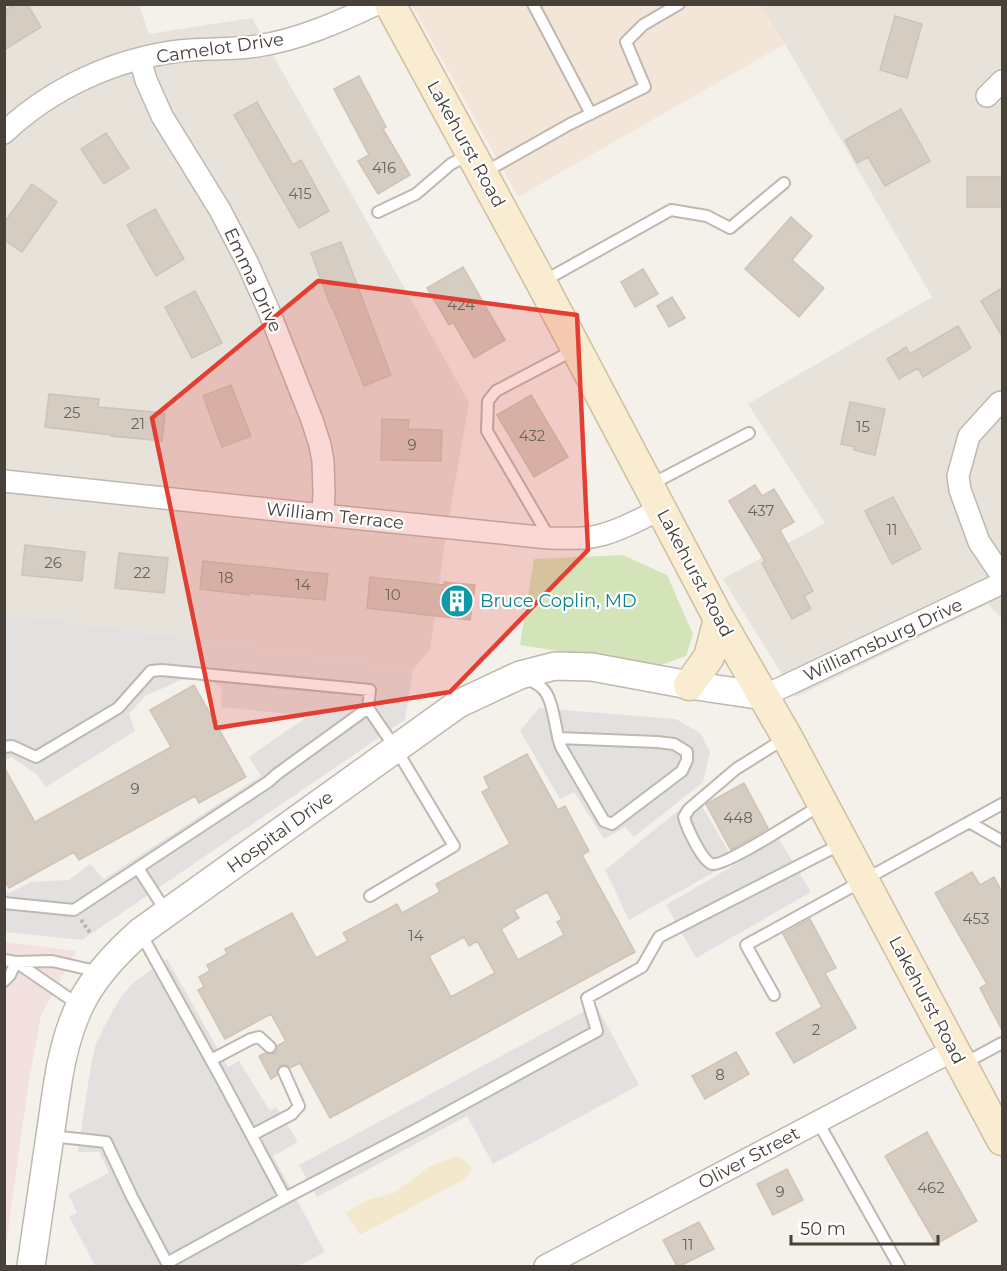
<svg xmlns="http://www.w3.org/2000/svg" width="1007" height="1271" viewBox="0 0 1007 1271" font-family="Montserrat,sans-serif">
<rect width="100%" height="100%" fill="#f4f1eb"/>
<path fill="#e7e2da" d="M 5,5 L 139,5 L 149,34 L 252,18 L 469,402 L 445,542 L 430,650 L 413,670 L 5,613 Z
M 760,5 L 1002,5 L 1002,619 L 988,604 L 796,697 L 723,579 L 825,523 L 748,404 L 932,297 L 785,44 Z"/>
<path fill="#f3e6d9" d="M 412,5 L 760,5 L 785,44 L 518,197 Z"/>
<path fill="#f3e1e0" d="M 5,942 L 76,951 L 41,1015 L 28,1087 L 5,1252 Z"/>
<path fill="#d4e4b9" d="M 623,555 L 667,575 L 693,634 L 686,656 L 658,666 L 520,645 L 534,559 Z"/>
<path fill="#f3e8cc" d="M 458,1156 L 472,1167 L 466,1178 L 360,1235 L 346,1213 L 367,1200 L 394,1193 L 429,1167 Z"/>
<path fill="#e3e1df" d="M 5,613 L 413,670 L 405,720 L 82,940 L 5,932 L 5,892 L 9,893 L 31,882 L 69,880 L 90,864 L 104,879 L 261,776 L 249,757 L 308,716 L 221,707 L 222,687 L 205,679 L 181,680 L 145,696 L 129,714 L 135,731 L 46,787 L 36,774 L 11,757 L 5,760 Z
M 539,708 L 676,719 L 700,733 L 710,752 L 703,782 L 634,837 L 625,827 L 604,839 L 574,792 L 560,799 L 520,731 Z
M 696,796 L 734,861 L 629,920 L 605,870 Z
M 779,839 L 811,892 L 696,958 L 666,905 Z
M 167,959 L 228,1067 L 239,1061 L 270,1111 L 276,1107 L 298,1142 L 273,1156 L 325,1252 L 298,1266 L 95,1266 L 69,1216 L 77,1213 L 68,1194 L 109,1173 L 99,1152 L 78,1152 L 90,1071 L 95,1046 L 104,1027 L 120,998 L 133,983 Z
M 596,1005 L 639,1085 L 493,1164 L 467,1116 L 317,1197 L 299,1165 Z"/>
<path fill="#d5ccc2" stroke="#cfc3b6" stroke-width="1.5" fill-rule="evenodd" d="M 15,4 L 27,4 L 41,27 L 4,50 L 4,11 Z
M 895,16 L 922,24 L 907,78 L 880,70 Z
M 359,76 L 386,127 L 383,129 L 410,175 L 378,194 L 358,161 L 369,155 L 334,89 Z
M 257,102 L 293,165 L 301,160 L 329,211 L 299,228 L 234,115 Z
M 901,109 L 930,161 L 885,186 L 868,157 L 857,163 L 845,140 Z
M 106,133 L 129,168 L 104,184 L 81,149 Z
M 967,177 L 1002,177 L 1002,207 L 967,207 Z
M 32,184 L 57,202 L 22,252 L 4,240 L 4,223 Z
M 155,209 L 184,259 L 156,276 L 127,225 Z
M 791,217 L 812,236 L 792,260 L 824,288 L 799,317 L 745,269 Z
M 341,242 L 391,375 L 364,386 L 332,306 L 331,307 L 311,253 Z
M 463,267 L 505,340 L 474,358 L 453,322 L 449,325 L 427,288 Z
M 643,269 L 658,294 L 635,307 L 621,282 Z
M 1002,288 L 1002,336 L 981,301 Z
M 195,291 L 222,343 L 192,358 L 165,307 Z
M 672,297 L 685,318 L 669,327 L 657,306 Z
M 958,326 L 971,348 L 923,377 L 918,368 L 899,379 L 887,359 L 906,347 L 910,354 Z
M 231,385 L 251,436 L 222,447 L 203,396 Z
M 49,394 L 99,399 L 98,407 L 165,413 L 162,441 L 111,436 L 111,435 L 45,427 Z
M 531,395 L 568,457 L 534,477 L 497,415 Z
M 850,402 L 885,409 L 875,455 L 854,450 L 855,447 L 841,444 Z
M 382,419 L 409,420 L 408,429 L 442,430 L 441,461 L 381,460 Z
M 755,485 L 762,496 L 774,489 L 794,522 L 780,530 L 813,591 L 804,596 L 811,609 L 792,619 L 762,563 L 765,561 L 729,501 Z
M 893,497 L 921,549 L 892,564 L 865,511 Z
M 25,545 L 85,552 L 82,581 L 22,575 Z
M 119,553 L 168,558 L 164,593 L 115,588 Z
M 203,561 L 328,574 L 325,600 L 249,593 L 249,595 L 200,589 Z
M 370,577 L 444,585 L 444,582 L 475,585 L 470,620 L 367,608 Z
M 194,685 L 246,777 L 199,803 L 195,796 L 79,860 L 74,852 L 9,888 L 4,879 L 4,767 L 35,822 L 171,747 L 150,710 Z
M 527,754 L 558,810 L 565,806 L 589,851 L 582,855 L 635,952 L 330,1118 L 300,1063 L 290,1068 L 285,1065 L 280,1065 L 277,1071 L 277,1075 L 271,1079 L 259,1056 L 265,1053 L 269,1054 L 273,1054 L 276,1052 L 277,1046 L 286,1041 L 271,1014 L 225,1039 L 198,990 L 204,987 L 199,977 L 210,971 L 207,965 L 227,954 L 225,949 L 292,913 L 316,958 L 348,941 L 343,933 L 397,904 L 402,913 L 440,892 L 436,884 L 510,844 L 482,792 L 489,788 L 484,777 ZM 547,892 L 562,919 L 557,922 L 564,935 L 518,960 L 501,929 L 519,918 L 514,910 ZM 464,937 L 469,946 L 477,941 L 495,973 L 451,997 L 429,956 Z
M 744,783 L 768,828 L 731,850 L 706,804 Z
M 972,872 L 980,885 L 994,877 L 1002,892 L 1002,1030 L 980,988 L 987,984 L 935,893 Z
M 810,919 L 836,968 L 825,973 L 856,1028 L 794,1063 L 776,1033 L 822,1007 L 783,934 Z
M 736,1052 L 749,1074 L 705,1099 L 692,1076 Z
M 927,1132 L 977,1221 L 936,1244 L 885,1156 Z
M 787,1169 L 803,1200 L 773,1215 L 757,1184 Z
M 699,1222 L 714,1249 L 680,1266 L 677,1266 L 663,1240 Z"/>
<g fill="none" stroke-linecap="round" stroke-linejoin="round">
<g stroke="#bfb8af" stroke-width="14">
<path id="service" d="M 533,4 L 591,114
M 485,172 L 570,124 L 645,87 L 626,42 L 643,25 L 679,4
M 378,212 L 416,194 L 451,164 L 470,154
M 542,282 L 671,210 L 707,216 L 730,228 L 784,183
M 650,485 L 749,433
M 549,537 L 487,431 L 488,401 L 496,391 L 574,350
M 526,678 C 531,681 538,684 542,688 C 554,698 555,732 561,747 L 604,821 L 612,824 L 682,771 L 687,760 L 687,752 L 674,744 L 657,742 L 558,738
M 787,737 L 736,769 L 689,809 L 684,817 C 686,826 702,861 712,864 C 725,867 805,814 821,805
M 4,747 L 12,746 L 36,757 L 118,708 L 151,671 L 162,670 L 370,690 L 368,708 L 396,749 L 454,846 L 370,896
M 969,822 L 1002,841
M 138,868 L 167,913
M 4,903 L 74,910 L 268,782 L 277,774 L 368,708
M 4,960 L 16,962 L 52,961 L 100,972
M 16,962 L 79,1005
M 4,981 L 10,975 L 16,962
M 774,995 L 746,945 L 1002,804
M 211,1060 L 251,1039 L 259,1037 L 270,1047
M 965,1063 L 1002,1043
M 818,1122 L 899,1266
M 252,1135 L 292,1114 L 299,1106 L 284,1072
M 51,1136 L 106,1142 L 132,1197 L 167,1263 L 285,1198 L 222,1080 L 140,932
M 285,1198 L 421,1127 L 597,1031 L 587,998 L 642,967 L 659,937 L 843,843"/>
</g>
<g stroke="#bfb8af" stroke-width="24">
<path id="minor" d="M 140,59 L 146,80 L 162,116 L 220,210 L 248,264 L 268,309 L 312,420 L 320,445 L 323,461 L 324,493 L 323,515
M 987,96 L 1002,81
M 4,133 C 51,88 115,59 179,51 C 205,48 231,50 257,46 C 298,40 339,22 377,4
M 1002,402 L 999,403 L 969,436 L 958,476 L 960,490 L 979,542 L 1002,576
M 4,481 L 323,515 L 549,538 C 566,538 584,540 601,535 C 622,530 642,518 661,509
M 764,696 L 1002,583
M 545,1266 L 954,1050"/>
</g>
<g stroke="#bfb8af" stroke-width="30">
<path id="tertiary" d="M 31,1266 L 58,1081 C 69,1013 88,978 140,932 L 458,704 L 520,675 L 555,666 L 592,667 L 689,685 L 764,696"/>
</g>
<g stroke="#cfbea0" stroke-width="33">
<path id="secondary" d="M 390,4 L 541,282 L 719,619 L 787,737 L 1002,1140
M 689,685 L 709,657 L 719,619"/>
</g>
<path stroke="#bfb2a1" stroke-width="4" stroke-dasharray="3 3" stroke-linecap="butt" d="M 81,920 L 91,934"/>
<use href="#service" stroke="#fff" stroke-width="10"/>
<use href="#minor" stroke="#fff" stroke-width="21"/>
<use href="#tertiary" stroke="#fff" stroke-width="27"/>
<use href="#secondary" stroke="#f9ecd0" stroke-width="30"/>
</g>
<path fill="#e43d32" fill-opacity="0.2" stroke="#e43d32" stroke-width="4.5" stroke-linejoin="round" d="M 318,281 L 577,315 L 588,550 L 450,692 L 216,728 L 152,418 Z"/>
<defs>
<g id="building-disc" transform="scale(1.725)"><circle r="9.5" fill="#0f9aa8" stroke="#fff"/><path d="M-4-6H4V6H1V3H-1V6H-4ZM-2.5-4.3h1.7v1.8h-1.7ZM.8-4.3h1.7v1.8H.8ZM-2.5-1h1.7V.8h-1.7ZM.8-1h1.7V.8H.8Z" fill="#fff"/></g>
</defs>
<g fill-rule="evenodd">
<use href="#building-disc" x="457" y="601"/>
</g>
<g text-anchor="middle" stroke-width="4.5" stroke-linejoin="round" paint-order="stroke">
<g font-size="15" fill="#6b645c">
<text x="384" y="173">416</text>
<text x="300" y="199">415</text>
<text x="461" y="310">424</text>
<text x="72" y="418">25</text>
<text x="138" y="429">21</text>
<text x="863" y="432">15</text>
<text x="532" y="441">432</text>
<text x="412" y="450">9</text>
<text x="761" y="516">437</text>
<text x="892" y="535">11</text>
<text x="53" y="568">26</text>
<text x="142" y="578">22</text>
<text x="226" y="583">18</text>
<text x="303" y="590">14</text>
<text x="393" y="600">10</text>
<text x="135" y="794">9</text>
<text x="738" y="823">448</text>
<text x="976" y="924">453</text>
<text x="416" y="941">14</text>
<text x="816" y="1035">2</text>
<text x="720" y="1080">8</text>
<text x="931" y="1193">462</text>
<text x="780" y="1197">9</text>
<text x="688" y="1250">11</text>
</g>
<g font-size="18" fill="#48413a" stroke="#fff">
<text transform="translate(220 48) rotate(-8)" y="6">Camelot Drive</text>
<text transform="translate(466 144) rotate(61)" y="6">Lakehurst Road</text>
<text transform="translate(253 280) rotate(65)" y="6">Emma Drive</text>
<text transform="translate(335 516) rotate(6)" y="6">William Terrace</text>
<text transform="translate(695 573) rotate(62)" y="6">Lakehurst Road</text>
<text transform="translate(883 640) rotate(-25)" y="6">Williamsburg Drive</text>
<text transform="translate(280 832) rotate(-36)" y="6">Hospital Drive</text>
<text transform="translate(927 1000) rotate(62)" y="6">Lakehurst Road</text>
<text transform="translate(749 1158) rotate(-28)" y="6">Oliver Street</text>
</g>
<g font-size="18" fill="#0d838f" stroke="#fff" text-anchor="start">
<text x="480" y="607">Bruce Coplin, MD</text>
</g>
</g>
<rect width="1007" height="1271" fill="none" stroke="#48413a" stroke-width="12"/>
<path d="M791 1235v9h147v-9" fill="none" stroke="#48413a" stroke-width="3"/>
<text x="800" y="1235" font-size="18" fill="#48413a" stroke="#ffffff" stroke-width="4.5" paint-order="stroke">50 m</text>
</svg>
